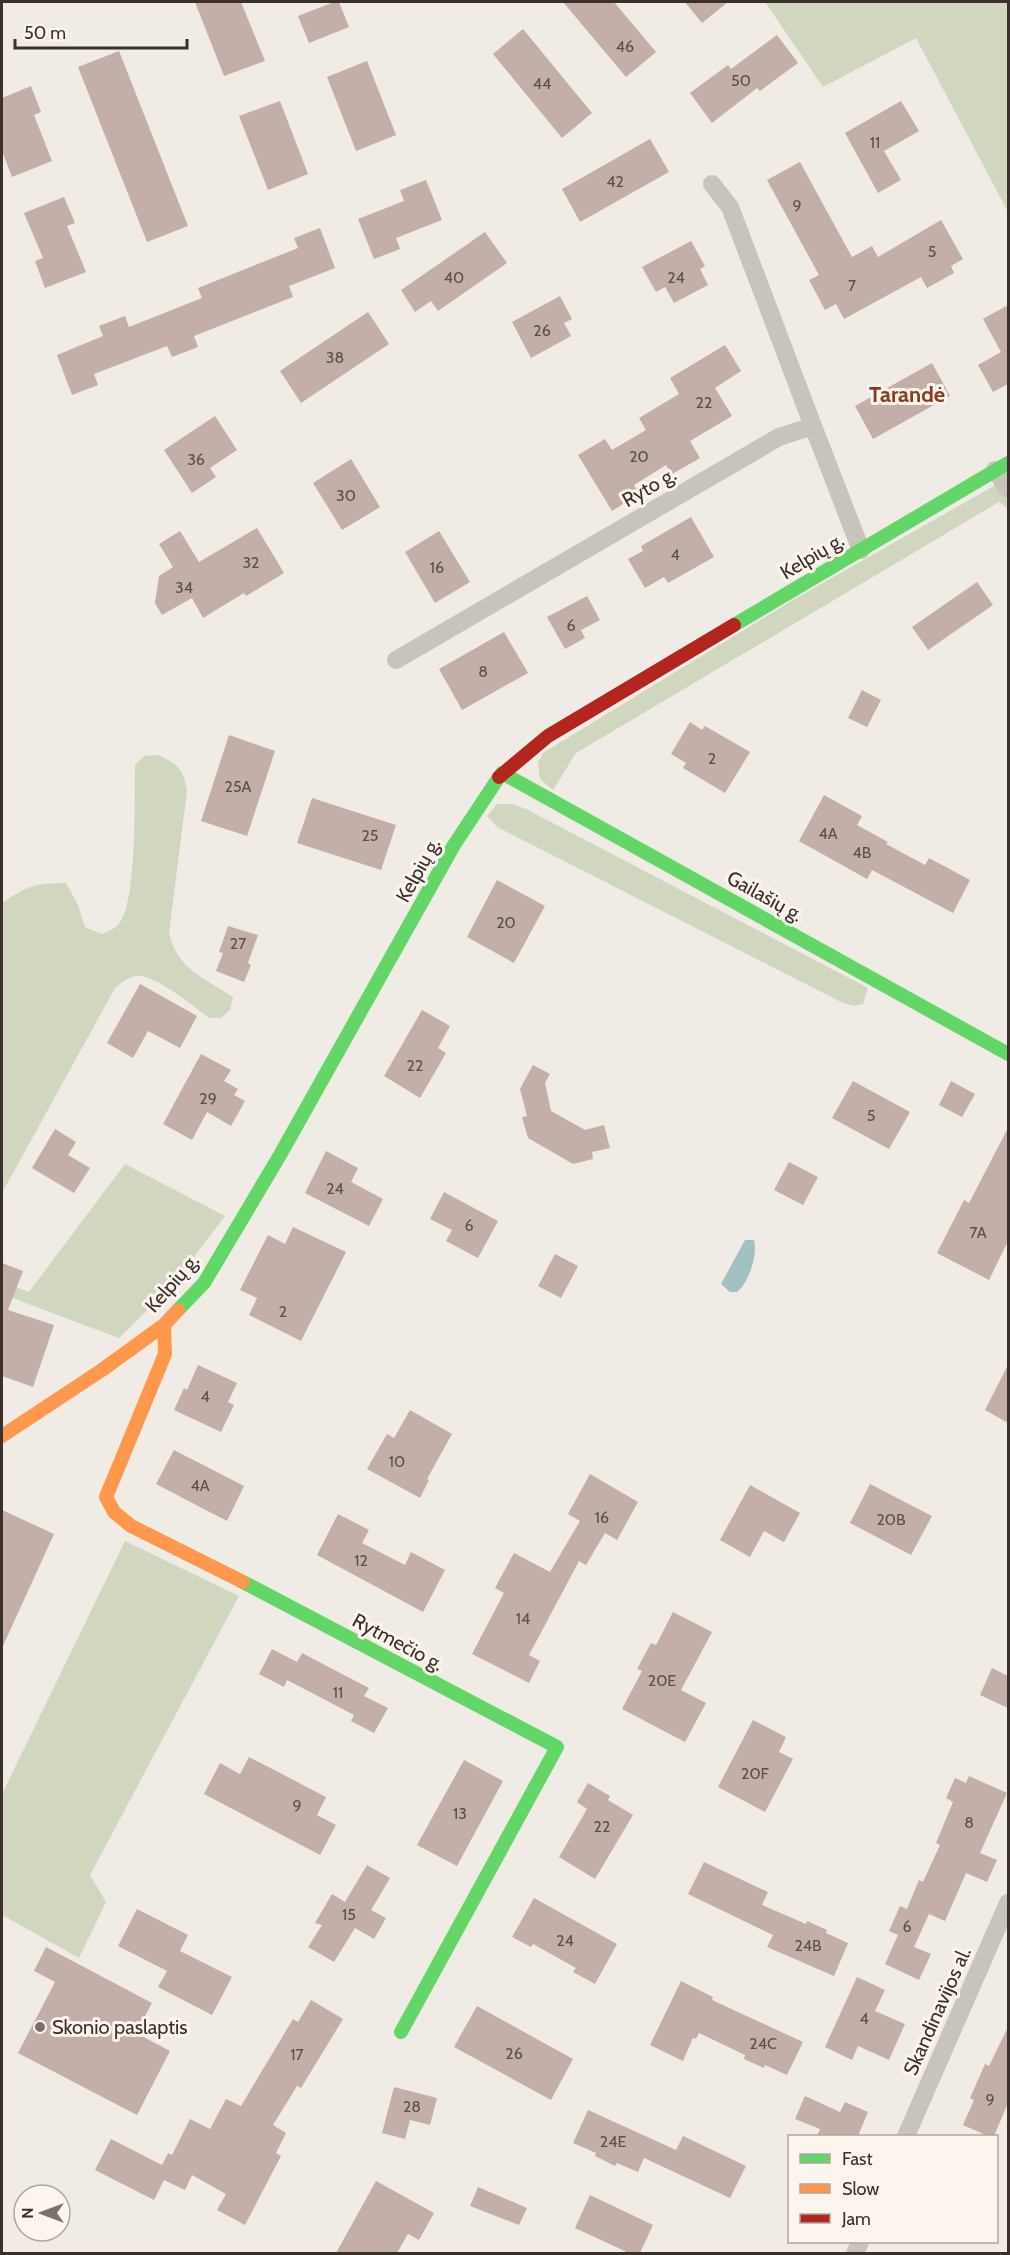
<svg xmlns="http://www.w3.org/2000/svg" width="1010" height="2255" viewBox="0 0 1010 2255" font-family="Cabin,sans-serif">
<rect width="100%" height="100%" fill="#f0ebe5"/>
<path fill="#d1d6bf" d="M 765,2 L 1008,2 L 1008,212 L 916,38 L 823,87 Z
M 1008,478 L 1008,508 L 999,502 L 576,753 L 553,790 L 540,779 L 538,763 L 543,753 L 793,600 Z
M 157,755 C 178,764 183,768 187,791 L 169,933 C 178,970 203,977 233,997 L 230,1010 L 221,1018 L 210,1018 C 193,1007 156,974 136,976 C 127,978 122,982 115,988 L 2,1193 L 2,903 C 27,886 36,883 66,883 L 78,905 L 85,927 L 102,934 C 107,931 115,929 118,925 C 138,904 134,797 135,765 L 144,756 Z
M 497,804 L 512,804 L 526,809 L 868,988 L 863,1004 L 854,1006 L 843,1003 L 497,827 L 487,816 Z
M 125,1164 L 225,1216 L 172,1286 L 119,1338 L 2,1294 L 2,1282 L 29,1292 Z
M 125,1541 L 239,1596 L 90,1875 L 106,1902 L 79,1958 L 2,1915 L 2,1794 Z"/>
<path fill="#a1c2c1" d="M 745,1240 L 754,1240 C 758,1255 749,1282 737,1292 L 730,1292 L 721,1284 Z"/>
<path fill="#c3afa7" d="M 195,2 L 241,2 L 265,61 L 224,76 Z
M 334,2 L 339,2 L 349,27 L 309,43 L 298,16 Z
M 563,2 L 614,2 L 656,52 L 626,77 Z
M 685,2 L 728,2 L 702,23 Z
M 523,29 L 592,113 L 562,138 L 493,54 Z
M 777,35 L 798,63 L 760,91 L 757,88 L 712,123 L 690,93 L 728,65 L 731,69 Z
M 119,51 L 188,226 L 147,242 L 78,67 Z
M 367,61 L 396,135 L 356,151 L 327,77 Z
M 31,86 L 41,112 L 34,115 L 52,161 L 12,177 L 2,151 L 2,98 Z
M 280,101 L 308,174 L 268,190 L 239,116 Z
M 901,101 L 919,131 L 884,151 L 901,180 L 878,193 L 845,133 Z
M 650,139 L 669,172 L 580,222 L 562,189 Z
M 800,162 L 852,257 L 872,246 L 878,257 L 941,220 L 963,259 L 951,266 L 954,273 L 927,288 L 921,277 L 844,319 L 836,304 L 825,310 L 809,280 L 819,275 L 767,180 Z
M 426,180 L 442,220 L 396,238 L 400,249 L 374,259 L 358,219 L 404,201 L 400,190 Z
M 64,197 L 75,223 L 67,226 L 86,272 L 45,288 L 35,261 L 43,258 L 24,213 Z
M 320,228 L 335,268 L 289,286 L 293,297 L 194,336 L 198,347 L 172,357 L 167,346 L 94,374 L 98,385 L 72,395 L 57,355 L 103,336 L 99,326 L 125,316 L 129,327 L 202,298 L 198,288 L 298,248 L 294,238 Z
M 485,232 L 507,263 L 438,311 L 431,301 L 415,312 L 401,290 Z
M 691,241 L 705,266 L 700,269 L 708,285 L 674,303 L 665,287 L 656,292 L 642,267 Z
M 560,296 L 572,319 L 564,323 L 571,336 L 531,358 L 512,322 Z
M 1008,305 L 1008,384 L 993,392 L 978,365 L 1001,352 L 983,319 Z
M 368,312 L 389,344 L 301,403 L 280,371 Z
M 725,345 L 741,371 L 715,388 L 732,416 L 690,441 L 700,458 L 672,474 L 666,465 L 634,485 L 639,494 L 612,511 L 578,455 L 605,439 L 612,450 L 646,430 L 639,418 L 679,394 L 670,378 Z
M 932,363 L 950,396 L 873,439 L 855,406 Z
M 215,416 L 237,450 L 210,468 L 216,477 L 192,493 L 164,450 Z
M 351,459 L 380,507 L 342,530 L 313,483 Z
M 691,517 L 714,557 L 668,583 L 664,577 L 645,588 L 628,559 L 643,551 L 641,546 Z
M 257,528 L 284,573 L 246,596 L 244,593 L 203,618 L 192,598 L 162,615 L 155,603 L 159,576 L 173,567 L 159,544 L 180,531 L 199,562 Z
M 439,531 L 470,582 L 435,603 L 405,552 Z
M 977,582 L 993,605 L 928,650 L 912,627 Z
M 587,596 L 600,620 L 581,630 L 585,638 L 565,649 L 547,617 Z
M 504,632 L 528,673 L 462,710 L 439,669 Z
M 862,690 L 881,700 L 867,727 L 848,718 Z
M 690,722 L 702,730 L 705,726 L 750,752 L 725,793 L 683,768 L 686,763 L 671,754 Z
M 229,735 L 275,751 L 247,836 L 201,821 Z
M 824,795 L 862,816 L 857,825 L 888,842 L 886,844 L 925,865 L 929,858 L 970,880 L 953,913 L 872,870 L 867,879 L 799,841 Z
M 312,798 L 396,825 L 381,870 L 297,843 Z
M 497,880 L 545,906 L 514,963 L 467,937 Z
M 228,926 L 258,935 L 248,963 L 251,965 L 244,982 L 216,971 L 223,953 L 219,952 Z
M 140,984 L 197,1016 L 180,1048 L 148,1031 L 133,1058 L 107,1043 Z
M 422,1010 L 450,1026 L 438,1048 L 446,1053 L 420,1098 L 384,1076 Z
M 201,1054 L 231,1070 L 224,1081 L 238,1089 L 234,1095 L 245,1101 L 231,1126 L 207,1112 L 192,1140 L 163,1124 Z
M 533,1065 L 550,1074 L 545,1083 L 551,1111 L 585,1130 L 604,1125 L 610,1148 L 592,1152 L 593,1159 L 573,1164 L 528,1138 L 522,1117 L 527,1116 L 520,1089 Z
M 853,1081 L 910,1112 L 889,1149 L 832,1118 Z
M 951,1081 L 975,1094 L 962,1117 L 939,1105 Z
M 1008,1128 L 1008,1241 L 989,1280 L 937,1253 L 964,1200 L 969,1203 Z
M 55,1129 L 76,1142 L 68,1155 L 90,1168 L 74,1193 L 32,1168 Z
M 326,1151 L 358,1168 L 351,1182 L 383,1199 L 369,1226 L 305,1193 Z
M 789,1162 L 818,1177 L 803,1205 L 774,1190 Z
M 444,1192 L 498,1221 L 478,1258 L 446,1241 L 452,1230 L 430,1219 Z
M 293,1227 L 346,1252 L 301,1341 L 249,1315 L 257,1298 L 240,1290 L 268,1235 L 285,1244 Z
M 555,1254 L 578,1266 L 561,1298 L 538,1286 Z
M 2,1263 L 23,1271 L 8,1310 L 54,1325 L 33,1387 L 2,1376 Z
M 198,1365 L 237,1383 L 228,1402 L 234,1405 L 221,1432 L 174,1410 L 184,1388 L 187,1390 Z
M 1008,1365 L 1008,1423 L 985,1410 Z
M 410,1410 L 452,1434 L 427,1479 L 429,1480 L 420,1498 L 367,1469 L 387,1434 L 394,1438 Z
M 174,1450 L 244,1486 L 227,1521 L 156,1484 Z
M 590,1474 L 638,1502 L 617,1540 L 605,1533 L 586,1565 L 579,1561 L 529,1655 L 540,1661 L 529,1683 L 472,1654 L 504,1593 L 495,1588 L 514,1553 L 550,1572 L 580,1521 L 568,1514 Z
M 870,1484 L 932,1516 L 911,1555 L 850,1523 Z
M 750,1485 L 800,1513 L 784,1542 L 764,1531 L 750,1557 L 720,1540 Z
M 2,1510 L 54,1534 L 2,1648 Z
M 338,1514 L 369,1530 L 362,1543 L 405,1565 L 411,1552 L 445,1570 L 423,1612 L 317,1555 Z
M 673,1612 L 712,1632 L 681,1690 L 706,1703 L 685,1742 L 622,1709 L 642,1671 L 637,1669 L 651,1643 L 656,1645 Z
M 272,1649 L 297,1662 L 302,1653 L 369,1688 L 364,1696 L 388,1708 L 374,1733 L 351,1721 L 354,1715 L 287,1680 L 284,1687 L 259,1674 Z
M 992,1668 L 1008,1676 L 1008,1708 L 980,1695 Z
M 753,1720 L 786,1737 L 779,1752 L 793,1759 L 765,1812 L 718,1787 Z
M 249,1757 L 326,1797 L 317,1815 L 336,1825 L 320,1855 L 204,1794 L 220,1763 L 240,1774 Z
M 464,1760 L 503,1781 L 457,1866 L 417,1845 Z
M 969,1776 L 1007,1793 L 980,1853 L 997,1860 L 987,1882 L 966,1873 L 945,1921 L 929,1914 L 914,1947 L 931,1954 L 919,1980 L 885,1964 L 898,1935 L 889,1931 L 900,1906 L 907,1909 L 919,1880 L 923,1882 L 940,1845 L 936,1843 L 953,1802 L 946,1798 L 955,1778 L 966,1783 Z
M 588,1783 L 610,1796 L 608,1800 L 633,1815 L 595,1879 L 559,1857 L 587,1809 L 577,1802 Z
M 704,1862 L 768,1892 L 762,1905 L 806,1924 L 807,1921 L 827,1930 L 826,1933 L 848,1943 L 834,1976 L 767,1947 L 773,1935 L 688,1894 Z
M 367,1865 L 390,1878 L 371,1910 L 386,1918 L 374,1939 L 355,1928 L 334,1962 L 308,1947 L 322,1925 L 315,1923 L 332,1894 L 345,1902 Z
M 534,1898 L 617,1944 L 595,1984 L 573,1972 L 576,1968 L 533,1944 L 531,1947 L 512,1937 Z
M 137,1909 L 188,1935 L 180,1951 L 232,1977 L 212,2015 L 158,1987 L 167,1971 L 118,1946 Z
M 46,1947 L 152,2003 L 136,2033 L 170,2051 L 137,2115 L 18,2053 L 55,1982 L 34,1971 Z
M 857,1977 L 885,1990 L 875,2011 L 905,2024 L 889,2060 L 858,2046 L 852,2060 L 825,2047 Z
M 681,1981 L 713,1997 L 712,2000 L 803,2042 L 787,2075 L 765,2065 L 764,2068 L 744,2059 L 745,2055 L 699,2033 L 696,2039 L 693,2038 L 683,2061 L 650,2045 Z
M 311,2000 L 343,2019 L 301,2088 L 297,2086 L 273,2125 L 286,2133 L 276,2153 L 281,2156 L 245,2225 L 217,2210 L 226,2194 L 192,2175 L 185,2190 L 164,2180 L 154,2200 L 95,2170 L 111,2139 L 162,2165 L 168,2153 L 172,2155 L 190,2119 L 210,2129 L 226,2099 L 241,2106 L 293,2019 L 298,2022 Z
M 477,2006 L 573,2059 L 551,2100 L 454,2047 Z
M 1008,2027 L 1008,2103 L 994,2136 L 988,2136 L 963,2125 L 974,2100 L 970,2098 L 985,2064 L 989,2066 Z
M 394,2087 L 437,2098 L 430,2125 L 410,2120 L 405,2139 L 382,2133 Z
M 805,2096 L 840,2112 L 845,2102 L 868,2112 L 858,2136 L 817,2136 L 820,2129 L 795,2119 Z
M 588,2110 L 676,2150 L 683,2136 L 746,2166 L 730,2198 L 644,2158 L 638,2172 L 617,2163 L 615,2166 L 595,2156 L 596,2153 L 573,2143 Z
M 376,2181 L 434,2213 L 419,2240 L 408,2234 L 397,2253 L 336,2253 Z
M 478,2187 L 527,2208 L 519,2225 L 470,2206 Z
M 590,2195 L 653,2225 L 640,2253 L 629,2253 L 575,2228 Z"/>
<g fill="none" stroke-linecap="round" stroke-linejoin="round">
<path stroke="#c9c3be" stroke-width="18" d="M 712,184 L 730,207 L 813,426
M 995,470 L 1008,489
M 396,660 L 779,437 L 813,426 L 861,550
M 906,2136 L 1008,1903
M 855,2254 L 860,2242"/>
<path stroke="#63d668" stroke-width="14" d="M 734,625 L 1008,463
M 502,773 L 1008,1054
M 178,1310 L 204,1283 L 280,1155 L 454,845 L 499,777
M 243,1582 L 557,1747 L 401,2032"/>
<path stroke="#ff974d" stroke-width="14" d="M 164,1325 L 165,1354 L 106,1497 L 114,1512 L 131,1526 L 243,1582
M 2,1436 L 102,1370 L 164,1325 L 178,1310"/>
<path stroke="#b3261e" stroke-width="14" d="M 499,777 L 548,736 L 734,625"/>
</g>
<circle fill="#7a716c" stroke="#fbf5ee" stroke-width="2" cx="40" cy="2027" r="6"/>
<g text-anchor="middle" stroke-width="6" stroke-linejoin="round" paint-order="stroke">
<g font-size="16" fill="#5d504a">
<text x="625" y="52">46</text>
<text x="741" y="86">50</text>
<text x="542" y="89">44</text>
<text x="875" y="148">11</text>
<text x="615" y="187">42</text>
<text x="797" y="211">9</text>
<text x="932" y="257">5</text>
<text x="454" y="283">40</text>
<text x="676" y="283">24</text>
<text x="852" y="291">7</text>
<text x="542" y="336">26</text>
<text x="335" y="363">38</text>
<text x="704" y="408">22</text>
<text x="639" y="462">20</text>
<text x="196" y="465">36</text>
<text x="346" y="501">30</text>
<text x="675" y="560">4</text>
<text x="251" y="568">32</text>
<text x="437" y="573">16</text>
<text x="184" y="593">34</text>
<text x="571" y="631">6</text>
<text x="483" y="677">8</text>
<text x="712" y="764">2</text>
<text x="238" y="792">25A</text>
<text x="828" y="839">4A</text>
<text x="370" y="841">25</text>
<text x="862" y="858">4B</text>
<text x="506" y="928">20</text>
<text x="238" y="949">27</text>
<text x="415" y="1071">22</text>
<text x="208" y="1104">29</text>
<text x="871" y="1121">5</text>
<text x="335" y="1194">24</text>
<text x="469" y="1231">6</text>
<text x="978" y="1238">7A</text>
<text x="283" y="1317">2</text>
<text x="205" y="1402">4</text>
<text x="397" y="1467">10</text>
<text x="200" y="1491">4A</text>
<text x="602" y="1523">16</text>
<text x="891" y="1525">20B</text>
<text x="361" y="1566">12</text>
<text x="523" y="1624">14</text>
<text x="662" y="1686">20E</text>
<text x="338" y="1698">11</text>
<text x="755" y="1779">20F</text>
<text x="297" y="1811">9</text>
<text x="460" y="1819">13</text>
<text x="969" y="1828">8</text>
<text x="602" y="1832">22</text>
<text x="349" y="1920">15</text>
<text x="907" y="1932">6</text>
<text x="565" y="1946">24</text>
<text x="808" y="1951">24B</text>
<text x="864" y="2024">4</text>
<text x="763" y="2049">24C</text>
<text x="514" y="2059">26</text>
<text x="297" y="2060">17</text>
<text x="990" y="2105">9</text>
<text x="412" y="2112">28</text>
<text x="613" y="2147">24E</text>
</g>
<g font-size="20" fill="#3b302b" stroke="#fbf5ee">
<text transform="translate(649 487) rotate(-30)" y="7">Ryto g.</text>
<text transform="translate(812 556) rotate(-31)" y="7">Kelpių g.</text>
<text transform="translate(418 870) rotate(-61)" y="7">Kelpių g.</text>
<text transform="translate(765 896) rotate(29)" y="7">Gailašių g.</text>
<text transform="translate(172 1283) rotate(-49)" y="7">Kelpių g.</text>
<text transform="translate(398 1642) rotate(28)" y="7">Rytmečio g.</text>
<text transform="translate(937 2011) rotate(-66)" y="7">Skandinavijos al.</text>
</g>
<g font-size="20" fill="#3b302b" stroke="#fbf5ee" text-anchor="start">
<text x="52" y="2034">Skonio paslaptis</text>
</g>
<g font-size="22" font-weight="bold" fill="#8c3b22" stroke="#fbf5ee">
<text x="907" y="402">Tarandė</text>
</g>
</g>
<rect width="1010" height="2255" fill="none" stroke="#3b302b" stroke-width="6"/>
<rect x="788" y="2135" width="210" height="108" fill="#fbf5ee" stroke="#aea6a0" stroke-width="1.5"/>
<rect x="800" y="2154" width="30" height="9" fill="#63d668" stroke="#aea6a0" stroke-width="1.5"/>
<text x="842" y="2165" font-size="18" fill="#3b302b">Fast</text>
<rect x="800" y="2184" width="30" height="9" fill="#ff974d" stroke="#aea6a0" stroke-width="1.5"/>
<text x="842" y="2195" font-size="18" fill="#3b302b">Slow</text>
<rect x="800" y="2214" width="30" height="9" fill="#b3261e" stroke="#aea6a0" stroke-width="1.5"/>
<text x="842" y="2225" font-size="18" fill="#3b302b">Jam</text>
<g transform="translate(42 2213) rotate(270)"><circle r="28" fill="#fbf5ee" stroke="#aea6a0" stroke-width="1.5"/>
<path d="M0-4.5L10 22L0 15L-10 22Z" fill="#7a716c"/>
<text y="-9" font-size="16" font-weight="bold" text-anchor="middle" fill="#3b302b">N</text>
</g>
<path d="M15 39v9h172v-9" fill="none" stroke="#3b302b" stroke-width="3"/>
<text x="24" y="39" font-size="18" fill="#3b302b" stroke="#fbf5ee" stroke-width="4.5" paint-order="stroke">50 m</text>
</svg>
